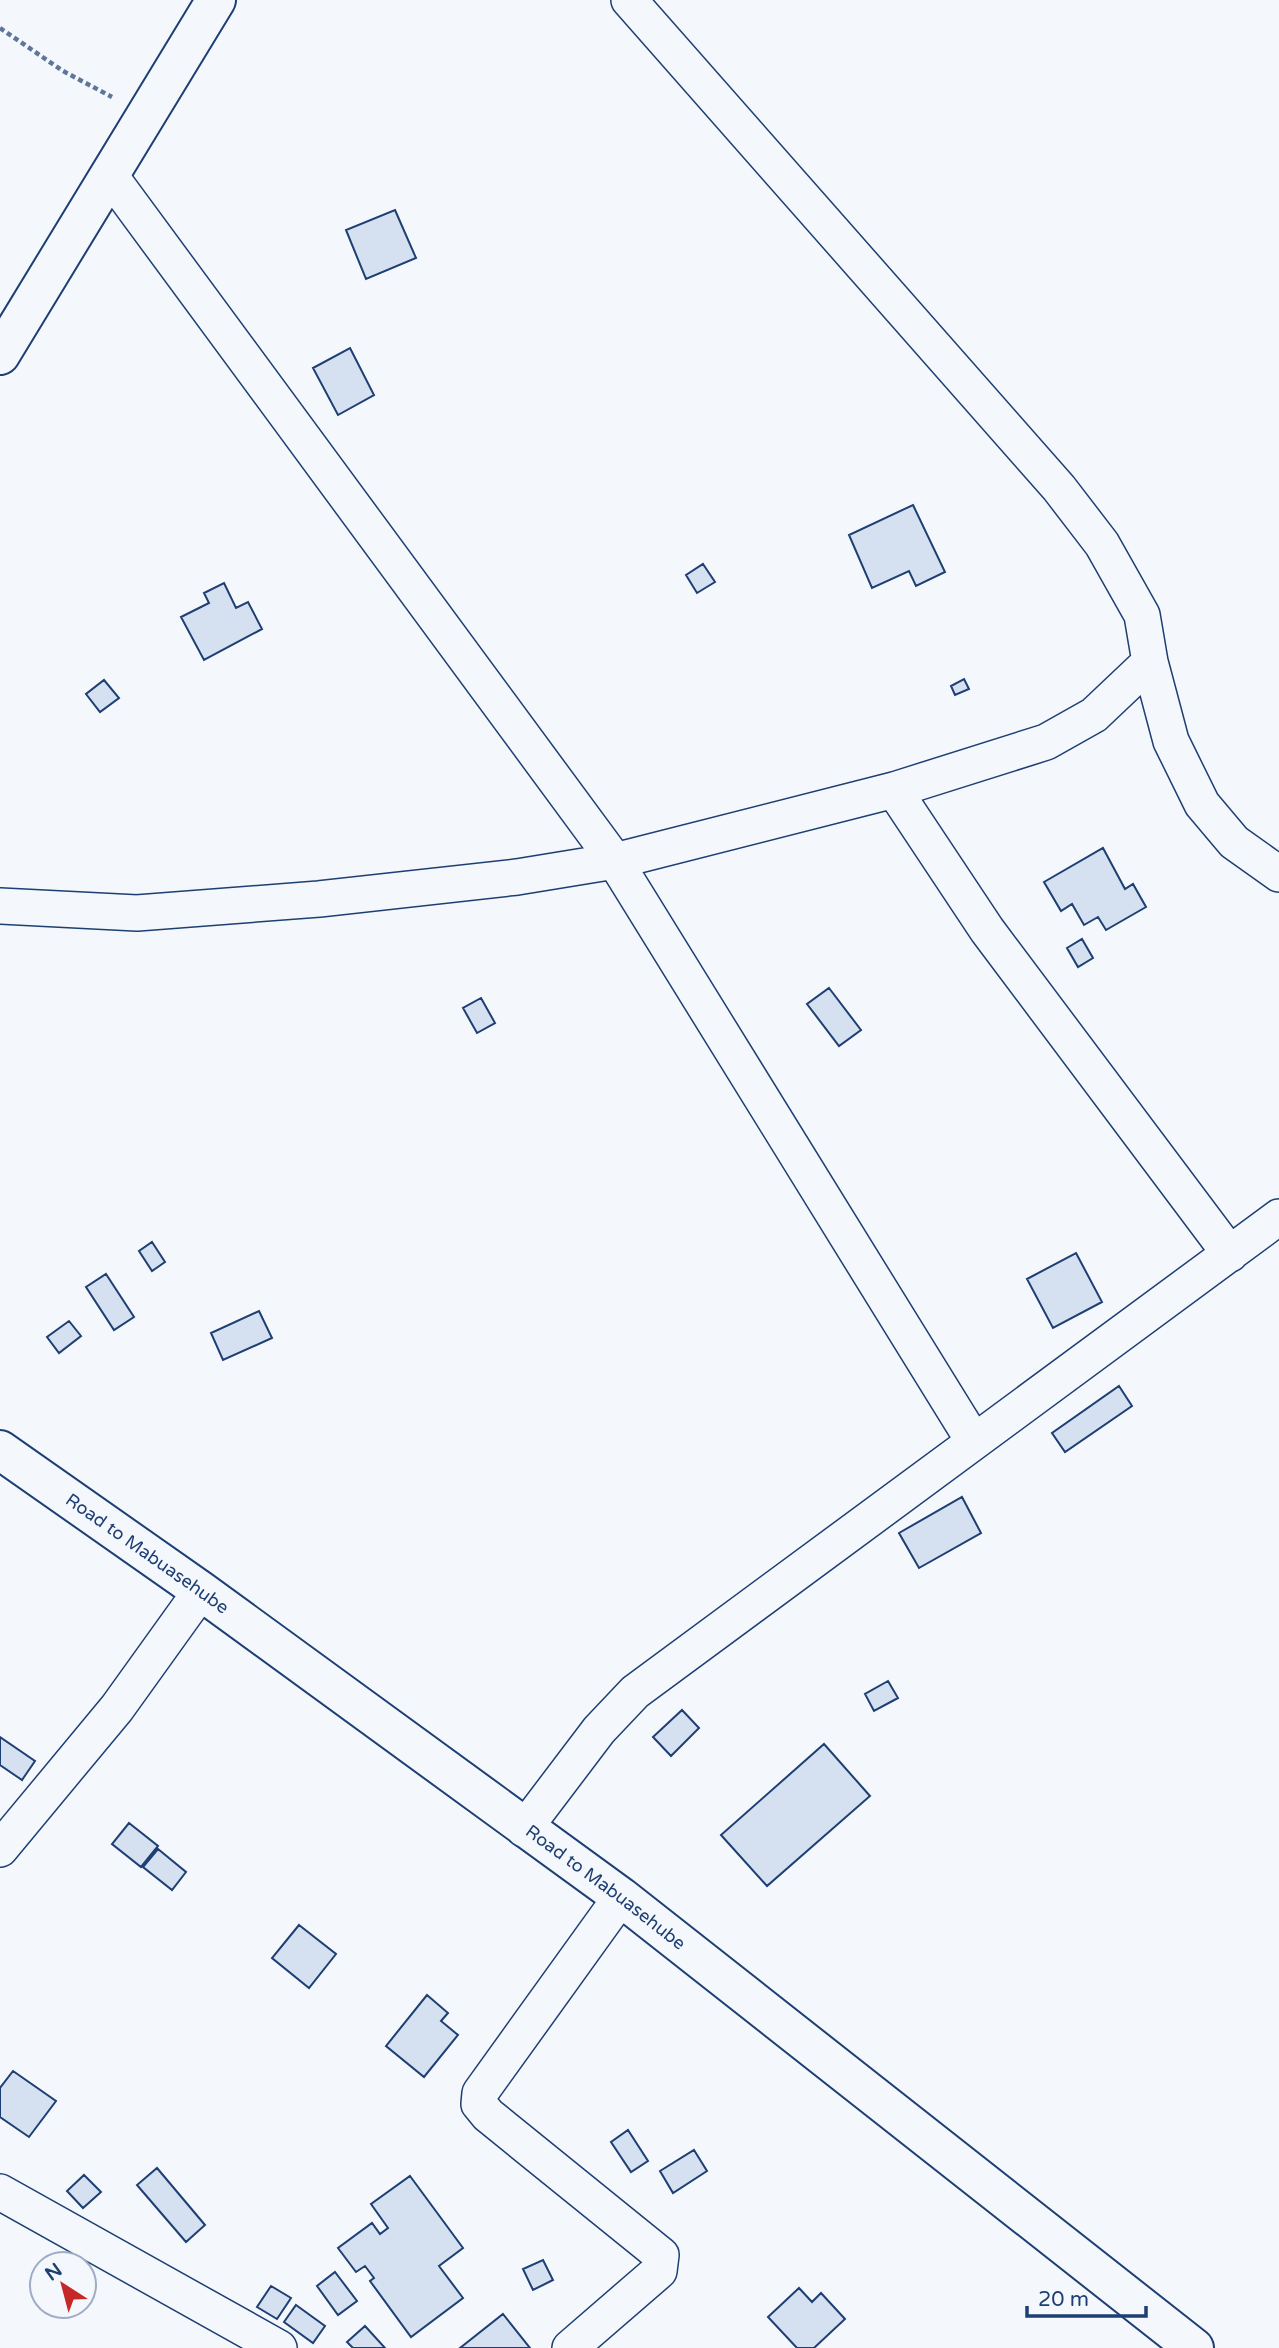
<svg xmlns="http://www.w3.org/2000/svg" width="1279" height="2348" viewBox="0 0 1279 2348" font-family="'Varela Round',sans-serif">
<rect width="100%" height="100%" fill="#f4f7fb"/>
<path fill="#d5e0f0" stroke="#1d3f73" stroke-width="2" d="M 395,210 L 416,258 L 366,279 L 346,230 Z
M 350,348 L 374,395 L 338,415 L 313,368 Z
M 913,505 L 945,572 L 916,586 L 909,571 L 872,588 L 849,535 Z
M 703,564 L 715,582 L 697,593 L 686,575 Z
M 224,583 L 236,608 L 248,602 L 262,629 L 204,660 L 181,617 L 209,603 L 204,593 Z
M 964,679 L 969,689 L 955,695 L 951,686 Z
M 104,680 L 119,698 L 100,712 L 86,694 Z
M 1103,848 L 1125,889 L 1133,884 L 1146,907 L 1106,930 L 1098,917 L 1084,925 L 1072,904 L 1061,911 L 1044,882 Z
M 1082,939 L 1093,958 L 1078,967 L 1067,948 Z
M 829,988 L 861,1030 L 839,1046 L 807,1004 Z
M 481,998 L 495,1023 L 477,1033 L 463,1008 Z
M 152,1242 L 165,1262 L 152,1271 L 139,1251 Z
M 1076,1253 L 1102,1302 L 1053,1328 L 1027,1279 Z
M 106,1274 L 134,1317 L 114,1330 L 86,1287 Z
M 259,1311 L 272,1338 L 223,1360 L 211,1333 Z
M 69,1321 L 81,1336 L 59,1353 L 47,1337 Z
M 1119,1386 L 1132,1406 L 1065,1452 L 1052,1433 Z
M 962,1497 L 981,1533 L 919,1568 L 899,1533 Z
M 888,1681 L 898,1698 L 874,1711 L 865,1694 Z
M 682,1710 L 699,1728 L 671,1756 L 653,1737 Z
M 0,1737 L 35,1761 L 22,1780 L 0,1765 Z
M 824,1744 L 870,1796 L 767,1886 L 721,1835 Z
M 129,1823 L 158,1846 L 141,1867 L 112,1844 Z
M 158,1849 L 186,1872 L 172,1890 L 143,1867 Z
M 299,1925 L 336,1954 L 309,1988 L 272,1958 Z
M 427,1995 L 448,2013 L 441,2021 L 458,2035 L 424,2077 L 386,2046 Z
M 13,2071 L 56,2101 L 29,2137 L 0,2117 L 0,2088 Z
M 628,2130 L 648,2161 L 631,2172 L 611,2142 Z
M 694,2150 L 707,2171 L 673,2193 L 660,2171 Z
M 157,2168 L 205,2225 L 186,2242 L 137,2185 Z
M 84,2175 L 101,2192 L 83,2208 L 67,2191 Z
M 410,2176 L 463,2248 L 439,2266 L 463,2298 L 411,2337 L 370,2281 L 374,2278 L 365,2266 L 356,2272 L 338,2248 L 372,2223 L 380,2234 L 388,2228 L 371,2204 Z
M 543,2260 L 553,2280 L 533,2290 L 523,2269 Z
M 335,2272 L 357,2301 L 338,2315 L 317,2286 Z
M 271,2286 L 291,2298 L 277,2319 L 257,2307 Z
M 799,2288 L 812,2302 L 821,2293 L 845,2319 L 814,2348 L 797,2348 L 768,2317 Z
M 296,2305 L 325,2326 L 313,2343 L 284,2322 Z
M 503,2314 L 530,2348 L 460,2348 Z
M 365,2326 L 385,2348 L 353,2348 L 347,2342 Z"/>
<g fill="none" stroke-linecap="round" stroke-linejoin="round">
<g stroke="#1d3f73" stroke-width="38">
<path id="street" d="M 629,0 L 1059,488 L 1102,544 L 1142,615 L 1150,662 L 1171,741 L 1202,804 L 1234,842 L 1279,874
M 111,177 L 615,861 L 973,1440
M 894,790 L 987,930 L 1230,1254
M 0,906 L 137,913 L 319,899 L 517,877 L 615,861 L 894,790 L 1046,742 L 1094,715 L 1150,662
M 524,1829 L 599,1730 L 635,1692 L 1279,1217
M 0,1849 L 117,1708 L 201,1591
M 0,2192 L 279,2348
M 570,2348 L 659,2271 L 661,2255 L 488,2115 L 479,2104 L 480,2093 L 621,1897"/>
</g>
<g stroke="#1d3f73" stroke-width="42">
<g id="secondary">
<path d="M 0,355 L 216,0"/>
<path id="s1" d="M 0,1450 L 201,1591 L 621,1897 L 1194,2348"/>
</g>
</g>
<path stroke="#5e769c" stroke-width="4.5" stroke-dasharray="5 3.5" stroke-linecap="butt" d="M 0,28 L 63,71 L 112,97"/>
<use href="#street" stroke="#f4f7fb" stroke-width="35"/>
<use href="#secondary" stroke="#f4f7fb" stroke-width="38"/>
</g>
<g text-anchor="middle" stroke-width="5" stroke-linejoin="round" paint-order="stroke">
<g font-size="18" fill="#1d3f73" stroke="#f4f7fb">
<text dy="6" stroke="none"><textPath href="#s1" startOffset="180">Road to Mabuasehube</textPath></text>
<text dy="6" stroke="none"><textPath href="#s1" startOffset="747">Road to Mabuasehube</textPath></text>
</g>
</g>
<g transform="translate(63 2285) rotate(324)"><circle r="33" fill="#f4f7fb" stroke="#9eadc5" stroke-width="2"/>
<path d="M0-5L12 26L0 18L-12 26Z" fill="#c62828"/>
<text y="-10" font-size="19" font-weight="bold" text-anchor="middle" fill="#1d3f73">N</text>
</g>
<path d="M1027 2306v10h119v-10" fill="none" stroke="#1d3f73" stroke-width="3.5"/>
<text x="1038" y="2306" font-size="21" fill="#1d3f73" stroke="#f4f7fb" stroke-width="5" paint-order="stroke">20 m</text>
</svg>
